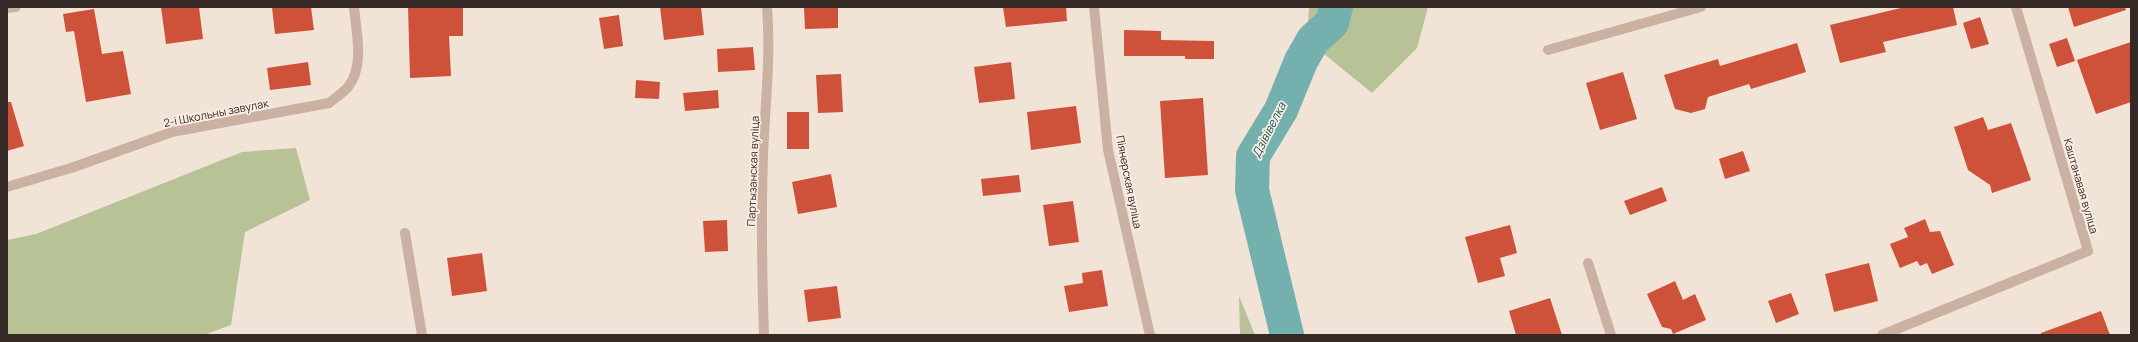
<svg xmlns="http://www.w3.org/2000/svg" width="2138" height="342" viewBox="0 0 2138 342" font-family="Manrope,sans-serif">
<rect width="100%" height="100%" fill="#f2e3d7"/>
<path fill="#b7c296" d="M 1309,7 L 1428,7 L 1417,48 L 1372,93 L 1307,40 Z
M 296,148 L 310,200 L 245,232 L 231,325 L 204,335 L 7,335 L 7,240 L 36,234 L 242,152 Z
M 1239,296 L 1255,335 L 1240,335 Z"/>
<path fill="#74b1ae" d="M 1253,156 L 1262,159 C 1262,180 1262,198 1249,215 L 1240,209 L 1238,196 L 1245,163 Z"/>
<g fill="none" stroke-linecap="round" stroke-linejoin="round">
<path stroke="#74b1ae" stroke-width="34" d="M 1287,335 L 1252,190 L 1253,156 L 1281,110 L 1301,61 L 1313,40 L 1332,23 L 1336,7"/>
</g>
<path fill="#ce5139" d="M 161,7 L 199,7 L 203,39 L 166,44 Z
M 272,7 L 311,7 L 314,30 L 275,34 Z
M 408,7 L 463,7 L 463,36 L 449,36 L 451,76 L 410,78 Z
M 660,7 L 701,7 L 704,35 L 664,40 Z
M 804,7 L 838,7 L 838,28 L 805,29 Z
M 1003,7 L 1066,7 L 1067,21 L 1006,27 Z
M 1905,7 L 1953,7 L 1957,25 L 1883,42 L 1886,52 L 1840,63 L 1830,25 Z
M 2068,7 L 2125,7 L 2126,10 L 2074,27 Z
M 94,9 L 102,54 L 123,51 L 131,94 L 86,102 L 74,31 L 66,32 L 63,14 Z
M 619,15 L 623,46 L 604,49 L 599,18 Z
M 1980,17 L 1989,44 L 1971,49 L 1963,23 Z
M 1124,30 L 1161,31 L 1161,40 L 1214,41 L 1214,59 L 1185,59 L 1185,56 L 1124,56 Z
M 2067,38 L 2075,61 L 2057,67 L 2049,44 Z
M 2131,42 L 2131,102 L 2096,114 L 2077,60 Z
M 1797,43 L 1806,72 L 1751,89 L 1749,84 L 1708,97 L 1705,109 L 1691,113 L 1675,109 L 1664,75 L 1718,59 L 1720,66 Z
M 753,47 L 755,70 L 718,72 L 717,49 Z
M 308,62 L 311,85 L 270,90 L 267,68 Z
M 1011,62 L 1015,99 L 979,103 L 974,67 Z
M 1623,72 L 1637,119 L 1600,130 L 1586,83 Z
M 841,74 L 843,112 L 818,113 L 816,75 Z
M 636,80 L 660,82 L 659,99 L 635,98 Z
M 718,90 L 719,108 L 685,111 L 683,93 Z
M 1203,98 L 1208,175 L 1165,178 L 1160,101 Z
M 7,102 L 11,102 L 24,146 L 7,151 Z
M 1076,106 L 1081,143 L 1031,150 L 1027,112 Z
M 787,112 L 809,112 L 809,149 L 787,149 Z
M 1983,117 L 1988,130 L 2011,123 L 2031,180 L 1992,193 L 1990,185 L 1968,170 L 1954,127 Z
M 1743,151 L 1750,171 L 1725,179 L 1719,159 Z
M 831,174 L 837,207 L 798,214 L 792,182 Z
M 1019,175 L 1021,192 L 983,196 L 981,179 Z
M 1662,187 L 1667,201 L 1630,215 L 1624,201 Z
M 1073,201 L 1079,242 L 1049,246 L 1043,205 Z
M 1925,219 L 1930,232 L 1940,231 L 1954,265 L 1932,274 L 1927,263 L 1920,266 L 1917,261 L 1900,268 L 1890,244 L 1908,237 L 1904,228 Z
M 727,220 L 728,251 L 705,252 L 703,221 Z
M 1510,225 L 1517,253 L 1500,258 L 1505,276 L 1478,283 L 1465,237 Z
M 482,253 L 487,291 L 452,296 L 447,258 Z
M 1869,263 L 1878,301 L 1834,312 L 1825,274 Z
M 1102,270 L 1108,306 L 1069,312 L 1064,286 L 1083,283 L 1082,273 Z
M 1675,281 L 1683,300 L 1695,294 L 1706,320 L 1673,334 L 1671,329 L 1662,327 L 1647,294 Z
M 837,286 L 841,318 L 808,322 L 804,290 Z
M 1791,293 L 1799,314 L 1776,323 L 1768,301 Z
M 1550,298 L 1562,335 L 1516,335 L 1509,311 Z
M 2101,311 L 2110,335 L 2041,335 L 2041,333 Z"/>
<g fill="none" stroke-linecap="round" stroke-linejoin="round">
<path stroke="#cbb1a2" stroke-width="10" d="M 1094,7 L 1108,150 L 1150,335
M 7,8 L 16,7
M 1548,50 L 1701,7
M 7,187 L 74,167 L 172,132 L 329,103 C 335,98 343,93 348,87 C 365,66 356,31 354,7
M 405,233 L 422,335
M 1588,263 L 1611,335
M 764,335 C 762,275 761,215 763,156 C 765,106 771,57 767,7
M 1882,335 L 2088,251 L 2016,7"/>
</g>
<g text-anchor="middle" stroke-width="3.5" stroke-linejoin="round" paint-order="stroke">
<g font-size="11" fill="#352925" stroke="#faede3">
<text transform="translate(216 113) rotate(-11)" y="4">2-і Школьны завулак</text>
<text transform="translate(753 171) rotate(-88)" y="4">Партызанская вуліца</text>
<text transform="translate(1129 182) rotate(79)" y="4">Піянерская вуліца</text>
<text transform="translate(2081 186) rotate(74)" y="4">Каштанавая вуліца</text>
</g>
<g font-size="12" font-style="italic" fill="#185957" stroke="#faede3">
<text transform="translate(1269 130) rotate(-63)" y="4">Дзівівелка</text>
</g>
</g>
<rect width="2138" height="342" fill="none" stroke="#352925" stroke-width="16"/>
</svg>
